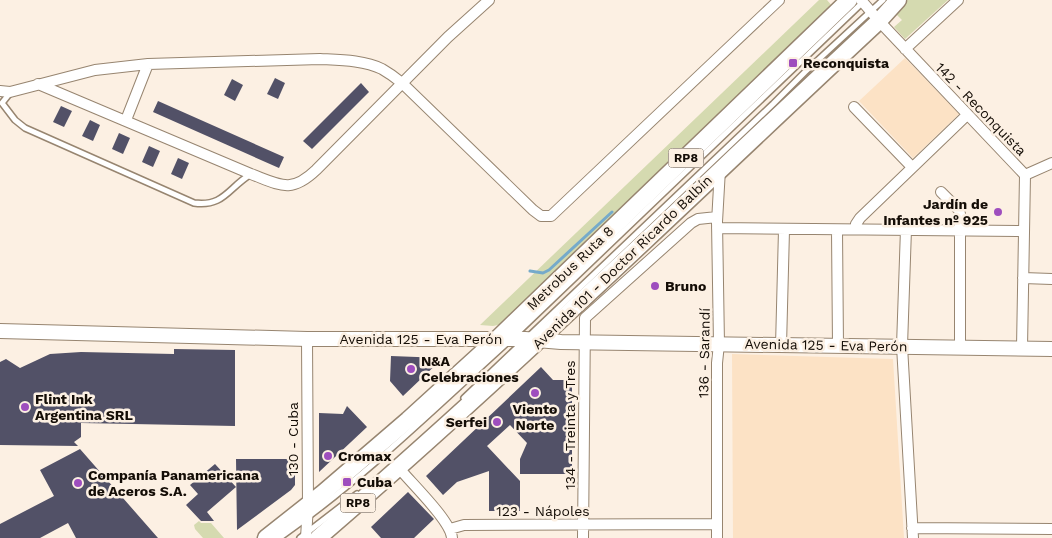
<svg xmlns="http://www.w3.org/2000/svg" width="1052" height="538" viewBox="0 0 1052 538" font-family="'Work Sans',sans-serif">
<rect width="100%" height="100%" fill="#fcf0e3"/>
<path fill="#fce2c5" d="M 905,58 L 959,114 L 913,158 L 859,101 Z
M 732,354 L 893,359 L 904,538 L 733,538 Z"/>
<path fill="#d5dab0" d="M 819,0 L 827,0 L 833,7 L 503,324 L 493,326 L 480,325 Z
M 908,0 L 948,0 L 905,39 L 894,27 L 902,20 L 895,13 Z
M 199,521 L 201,523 L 211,523 L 224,538 L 203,538 L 195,529 L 194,525 Z"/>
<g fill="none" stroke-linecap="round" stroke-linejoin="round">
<path stroke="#75aaca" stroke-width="3" d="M 530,271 L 543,273 L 549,270 L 612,212"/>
</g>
<path fill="#525167" d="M 275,78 L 285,83 L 278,99 L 267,94 Z
M 232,79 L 243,85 L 235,101 L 224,95 Z
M 361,83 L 369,92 L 312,149 L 303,141 Z
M 158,101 L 284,157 L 279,168 L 153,112 Z
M 61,106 L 72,111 L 64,127 L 53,122 Z
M 90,120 L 100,125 L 93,141 L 82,136 Z
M 119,133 L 130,138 L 123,154 L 112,149 Z
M 149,146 L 160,151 L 153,167 L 142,162 Z
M 178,158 L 189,163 L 182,179 L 171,174 Z
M 174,349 L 235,350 L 235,426 L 81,423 L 81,437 L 74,442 L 78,446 L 0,445 L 0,362 L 6,359 L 20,368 L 50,354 L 81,352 L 174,354 Z
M 391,356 L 443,358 L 403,396 L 390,381 Z
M 541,367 L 553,380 L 572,380 L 572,474 L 520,474 L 520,459 L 527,443 L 510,425 L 487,446 L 520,481 L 520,511 L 489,511 L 489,471 L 457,482 L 443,495 L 426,476 Z
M 347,406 L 367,427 L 319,472 L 319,413 L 343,414 Z
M 80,449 L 158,538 L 76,538 L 68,523 L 40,538 L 0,538 L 0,524 L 54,496 L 40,470 Z
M 236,459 L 295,459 L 295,485 L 291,490 L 237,530 Z
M 215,464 L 236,487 L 207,512 L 214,521 L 201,521 L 186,505 L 198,494 L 190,485 Z
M 408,492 L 434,519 L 414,538 L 381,538 L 371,527 Z"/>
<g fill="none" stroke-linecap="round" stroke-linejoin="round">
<g stroke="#978570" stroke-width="8">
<path id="lane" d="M 10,93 L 2,103 L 15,120 L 25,128 L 194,203 C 224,207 228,188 251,174
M 515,335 L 863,2
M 464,398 L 773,104 L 805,72 L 883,0
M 279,538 C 362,480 434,409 509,341
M 300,538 L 357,494"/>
</g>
<g stroke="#978570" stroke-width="12">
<path id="street" d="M 861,0 L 879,21 L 1025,175 L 1022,348
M 905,49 L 958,0
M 38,84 L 251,174 C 280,185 291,194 316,170 L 448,37 L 489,0
M 0,91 L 10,92 L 95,70 L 148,64 L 320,59 C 340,60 364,60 382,69 C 389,73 396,78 402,83 L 533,210 L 541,216 L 551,216 L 779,0
M 854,107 L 912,167
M 126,120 L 148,64
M 1025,175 L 1052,163
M 941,192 L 959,210 L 960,214 L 960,347
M 717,228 L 1023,231
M 855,229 L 856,224 L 860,218 L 967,115
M 906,229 L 902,346 L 913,538
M 837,230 L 838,346
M 1023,278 L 1052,279
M 781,346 L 784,230
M 399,468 C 411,483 451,521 452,538
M 912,528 L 1052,529
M 450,529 L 464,525 L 717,524
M 306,538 L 308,505 L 307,339
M 583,538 L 585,318 L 691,223 L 698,219 L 717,217
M 717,538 L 717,363 L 719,344 L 717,222 L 720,169"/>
</g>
<g stroke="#978570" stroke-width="16">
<path id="secondary" d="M 0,331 L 307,339 L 525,339 L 561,342 L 1052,349"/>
</g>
<g stroke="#978570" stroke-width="19">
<path id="primary" d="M 266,538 L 323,493 L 408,420 L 497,339 L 849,0
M 318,538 C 511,372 693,194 879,21 L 898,0"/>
</g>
<use href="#lane" stroke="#fff" stroke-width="5"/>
<use href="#street" stroke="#fff" stroke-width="10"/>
<use href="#secondary" stroke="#fff" stroke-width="14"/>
<use href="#primary" stroke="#fff" stroke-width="16"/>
</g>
<g fill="#9e4ebe" stroke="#fcf0e3" stroke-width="2">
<rect x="788" y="58" width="10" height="10" rx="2.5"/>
<circle cx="998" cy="212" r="5"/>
<circle cx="655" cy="286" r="5"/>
<circle cx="411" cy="369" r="5"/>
<circle cx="535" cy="393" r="5"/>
<circle cx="25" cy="407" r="5"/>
<circle cx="497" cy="422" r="5"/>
<circle cx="328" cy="456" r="5"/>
<rect x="342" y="477" width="10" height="10" rx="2.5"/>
<circle cx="78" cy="483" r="5"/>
</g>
<g text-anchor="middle" stroke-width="5" stroke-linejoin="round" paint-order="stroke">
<g fill="#fcf0e3" stroke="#5a5148" stroke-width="1">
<rect x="668.5" y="148.5" width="35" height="19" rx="4"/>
<rect x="340.5" y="493.5" width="35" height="19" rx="4"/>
</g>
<g font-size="12" font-weight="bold" fill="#140d06">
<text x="686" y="162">RP8</text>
<text x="358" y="507">RP8</text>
</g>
<g font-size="14" font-weight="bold" fill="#140d06" stroke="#fcf0e3" text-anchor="start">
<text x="803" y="68">Reconquista</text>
<text x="988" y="209" text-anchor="end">Jardín de<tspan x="988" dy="16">Infantes nº 925</tspan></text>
<text x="665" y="291">Bruno</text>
<text x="421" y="366">N&amp;A<tspan x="421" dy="16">Celebraciones</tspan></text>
<text x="35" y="404">Flint Ink<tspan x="35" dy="16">Argentina SRL</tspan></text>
<text x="535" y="414" text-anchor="middle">Viento<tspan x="535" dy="16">Norte</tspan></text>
<text x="487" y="427" text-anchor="end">Serfei</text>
<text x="338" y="461">Cromax</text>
<text x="88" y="480">Companía Panamericana<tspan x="88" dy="16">de Aceros S.A.</tspan></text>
<text x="357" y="487">Cuba</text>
</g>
<g font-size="14" fill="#140d06" stroke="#fcf0e3">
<text transform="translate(981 109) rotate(46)" y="5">142 - Reconquista</text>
<text transform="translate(622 262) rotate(-44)" y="5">Avenida 101 - Doctor Ricardo Balbín</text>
<text transform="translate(570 268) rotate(-44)" y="5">Metrobus Ruta 8</text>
<text x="421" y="344">Avenida 125 - Eva Perón</text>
<text transform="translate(826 345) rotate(1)" y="5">Avenida 125 - Eva Perón</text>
<text transform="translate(704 353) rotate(-89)" y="5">136 - Sarandí</text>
<text transform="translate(570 425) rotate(-90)" y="5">134 - Treinta y Tres</text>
<text transform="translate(293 439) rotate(-90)" y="5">130 - Cuba</text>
<text x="543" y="516">123 - Nápoles</text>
</g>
</g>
</svg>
